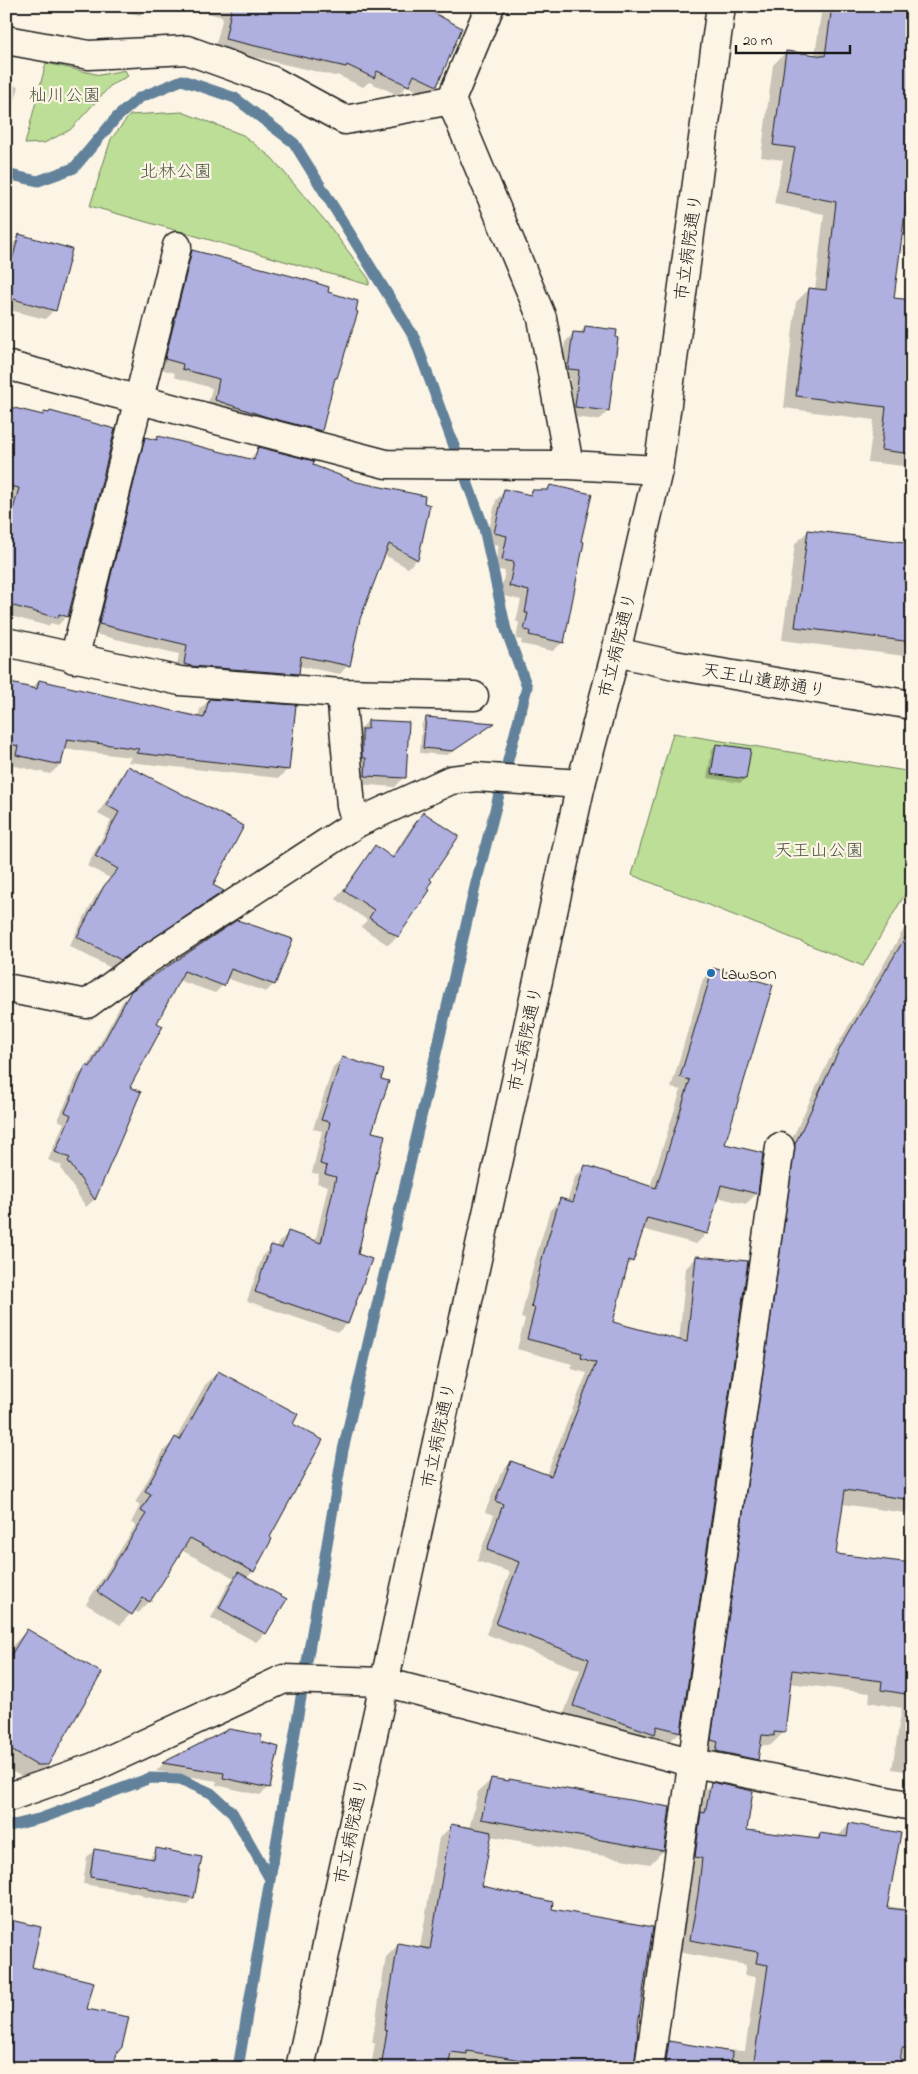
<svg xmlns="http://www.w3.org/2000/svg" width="918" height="2074" viewBox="0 0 918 2074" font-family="'Indie Flower','Klee One',sans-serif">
<rect width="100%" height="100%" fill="#fcf5e5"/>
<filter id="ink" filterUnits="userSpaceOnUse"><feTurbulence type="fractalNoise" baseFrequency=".02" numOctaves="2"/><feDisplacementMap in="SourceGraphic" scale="10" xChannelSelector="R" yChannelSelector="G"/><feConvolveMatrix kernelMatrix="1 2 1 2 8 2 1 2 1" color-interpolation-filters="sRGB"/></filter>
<g filter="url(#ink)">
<path fill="#bdde97" stroke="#6c7d5a" d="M 46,63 L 100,75 L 125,70 L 128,76 L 111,85 L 70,130 L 44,143 L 25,144 Z
M 182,112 L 243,135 L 272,158 L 327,223 L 369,279 L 369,285 L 90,206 L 111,139 L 130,115 Z
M 673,733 L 912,772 L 912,882 L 863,966 L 632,875 Z"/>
<path fill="#0003" d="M 56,6 L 86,6 L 80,12 Z
M 92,6 L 149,6 L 140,15 Z
M 209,6 L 439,6 L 434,15 L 436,85 L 426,95 L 407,86 L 398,95 L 369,82 L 363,87 L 337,75 L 335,76 L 215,48 L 223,17 L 207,13 Z
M 822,6 L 912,6 L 893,299 L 912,302 L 912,467 L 868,462 L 874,420 L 784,408 L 796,302 L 809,289 L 815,290 L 824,214 L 774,204 L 783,160 L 761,157 L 773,65 L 786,52 L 815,56 Z
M 6,83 L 19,87 L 6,129 Z
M 20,236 L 54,310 L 45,319 L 6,309 L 6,246 L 10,247 Z
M 192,251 L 326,293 L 336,377 L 334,379 L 321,430 L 312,439 L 207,408 L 212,388 L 174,377 L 175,373 L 157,368 L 184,260 Z
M 585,327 L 608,411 L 599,420 L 566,416 L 571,379 L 560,377 L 565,342 L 574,333 L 579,334 Z
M 6,407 L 42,416 L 45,413 L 67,616 L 58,625 L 51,623 L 48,626 L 6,615 Z
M 158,438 L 249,460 L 259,448 L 312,466 L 417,559 L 408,568 L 383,554 L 358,619 L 348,665 L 340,674 L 299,666 L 298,674 L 289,682 L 176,673 L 179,654 L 91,633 L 137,447 L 146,439 L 155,441 Z
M 550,486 L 580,542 L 563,642 L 553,651 L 521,644 L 522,640 L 516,639 L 519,622 L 516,622 L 521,600 L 500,595 L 505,571 L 494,569 L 499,545 L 486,542 L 496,500 L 505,491 L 528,496 L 532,492 L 545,491 Z
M 808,531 L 912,544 L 912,657 L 782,640 L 795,544 Z
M 39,681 L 198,718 L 200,709 L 209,700 L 288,769 L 279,778 L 128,762 L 131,757 L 63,749 L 60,765 L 50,774 L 7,764 L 9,755 L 6,754 L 6,683 L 31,689 Z
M 427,718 L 493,724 L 447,755 L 420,753 L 422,723 Z
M 368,721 L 404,777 L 395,787 L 356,784 L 354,740 L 359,734 L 359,730 Z
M 716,745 L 745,779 L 741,783 L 707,778 L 712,749 Z
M 128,768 L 211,886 L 222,891 L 214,900 L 111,968 L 69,946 L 95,897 L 110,878 L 87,866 L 111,821 L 98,814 L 120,777 Z
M 423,814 L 428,880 L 425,889 L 429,891 L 397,937 L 388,945 L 361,927 L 367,920 L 336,899 L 367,856 L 375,847 L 391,858 L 414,823 Z
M 912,915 L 912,1514 L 842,1504 L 835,1555 L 912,1564 L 912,1772 L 892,1769 L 902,1708 L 869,1702 L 870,1693 L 789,1683 L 784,1732 L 771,1745 L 764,1745 L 759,1748 L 757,1759 L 744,1772 L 704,1764 L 783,1158 L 829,1060 Z
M 237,921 L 274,984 L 266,992 L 226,978 L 223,985 L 215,993 L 178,980 L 155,1023 L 128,1088 L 140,1092 L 94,1200 L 86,1207 L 61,1169 L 62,1166 L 48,1160 L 64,1123 L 58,1120 L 78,1075 L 87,1067 L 123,1001 L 132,992 Z
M 713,969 L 724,1145 L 762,1154 L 756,1194 L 746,1204 L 717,1197 L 707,1233 L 696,1244 L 642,1229 L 632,1261 L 626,1267 L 612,1323 L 679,1341 L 686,1268 L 697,1257 L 747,1262 L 680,1732 L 669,1742 L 563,1716 L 580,1670 L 486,1634 L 510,1572 L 477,1561 L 494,1515 L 485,1512 L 501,1473 L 511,1462 L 546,1475 L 587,1373 L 571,1369 L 572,1364 L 517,1349 L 525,1319 L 521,1318 L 533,1267 L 550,1210 L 560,1200 L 567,1202 L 575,1177 L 585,1167 L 650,1187 L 681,1090 L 671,1088 L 703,979 Z
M 342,1058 L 370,1133 L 347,1324 L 338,1332 L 247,1301 L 263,1255 L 272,1246 L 277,1248 L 279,1242 L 288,1233 L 315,1242 L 328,1186 L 317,1183 L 319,1174 L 312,1173 L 322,1131 L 313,1129 L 333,1067 Z
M 218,1372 L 291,1425 L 268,1538 L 271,1539 L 253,1572 L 246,1578 L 265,1633 L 256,1642 L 211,1618 L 229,1583 L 234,1578 L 181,1550 L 149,1602 L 138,1613 L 134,1610 L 120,1625 L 86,1604 L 136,1525 L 131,1523 L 140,1505 L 135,1503 L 164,1450 L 176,1439 L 206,1383 Z
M 27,1630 L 47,1764 L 33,1777 L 22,1777 L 6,1768 L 6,1657 L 14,1644 Z
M 229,1730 L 259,1743 L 269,1787 L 260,1795 L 216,1785 L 217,1781 L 156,1771 L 163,1764 Z
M 492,1779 L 508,1782 L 510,1780 L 663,1851 L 650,1864 L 490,1836 L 480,1887 L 550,1910 L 644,1972 L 633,2068 L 480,2068 L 455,2064 L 453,2066 L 447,2065 L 447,2068 L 371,2068 L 375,2043 L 372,2043 L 386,1957 L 399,1944 L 420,1948 L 439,1838 L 452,1826 L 469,1829 L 478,1792 Z
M 711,1784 L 746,1831 L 815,1840 L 820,1834 L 837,1837 L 850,1824 L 887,1906 L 912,1910 L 912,2068 L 655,2068 L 656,2055 L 669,2042 L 721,2052 L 722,2050 L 745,2051 L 756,1977 L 744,1975 L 746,1965 L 678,1952 L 686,1907 L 698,1796 Z
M 157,1849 L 193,1898 L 186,1905 L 142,1896 L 142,1894 L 83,1884 L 87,1857 L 95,1850 L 149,1859 Z"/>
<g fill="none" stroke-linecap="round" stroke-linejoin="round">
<path stroke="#62819a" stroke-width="11" d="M 6,174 L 38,181 L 74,168 L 116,118 L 139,98 L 182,80 L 235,98 L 294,143 L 414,337 L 484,528 L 506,630 L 527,687 L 475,887 L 343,1450 L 238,2068
M 6,1827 L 42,1818 L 150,1778 L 180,1779 L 211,1793 L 232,1812 L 270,1879"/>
</g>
<path fill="#afafe0" stroke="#1c1c1c" d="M 232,6 L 421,6 L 462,28 L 437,86 L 414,75 L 409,86 L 377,71 L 374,78 L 347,65 L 346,67 L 225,39 Z
M 832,6 L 912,6 L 912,159 L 894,298 L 912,300 L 912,454 L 881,450 L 886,407 L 796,396 L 809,288 L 826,290 L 836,202 L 786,192 L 795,148 L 773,145 L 786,51 L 825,56 Z
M 19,234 L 72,249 L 56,311 L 6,297 L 6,283 Z
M 192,250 L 307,280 L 329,287 L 328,292 L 358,301 L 356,311 L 358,312 L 337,378 L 335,378 L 322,431 L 267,417 L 215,400 L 219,379 L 182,369 L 183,364 L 165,359 Z
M 585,326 L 617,330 L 616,337 L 618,338 L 609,411 L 575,407 L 579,370 L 568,369 L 573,332 L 584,333 Z
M 6,406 L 43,415 L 44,412 L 49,413 L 50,411 L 115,429 L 68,617 L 59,614 L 58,618 L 6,604 L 6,534 L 19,488 L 6,485 Z
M 158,436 L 254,460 L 258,447 L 314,461 L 313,465 L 357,482 L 425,496 L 424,503 L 430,505 L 418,560 L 389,544 L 360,619 L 350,666 L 301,656 L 299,674 L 191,666 L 184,664 L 187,645 L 99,624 L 145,437 L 157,440 Z
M 550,485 L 592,494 L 581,541 L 584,542 L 564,643 L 529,635 L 530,631 L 524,630 L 528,613 L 525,613 L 529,591 L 509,586 L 514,562 L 502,560 L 507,536 L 494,533 L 504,489 L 531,495 L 532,490 L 548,490 Z
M 808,530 L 912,543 L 912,642 L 795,627 Z
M 39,680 L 204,718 L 209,699 L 296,705 L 289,770 L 136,753 L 139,749 L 67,739 L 61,765 L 16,755 L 18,746 L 6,743 L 6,682 L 37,689 Z
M 426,717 L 495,723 L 453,751 L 423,748 Z
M 368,720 L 409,722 L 406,778 L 365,776 L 366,758 L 362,758 L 362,729 L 368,729 Z
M 716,744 L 751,749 L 746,779 L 711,774 Z
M 128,766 L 244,826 L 213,885 L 224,891 L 121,960 L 77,937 L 104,886 L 118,869 L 95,856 L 119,812 L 106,805 Z
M 423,812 L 459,836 L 430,879 L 432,881 L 427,888 L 430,890 L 398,937 L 369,918 L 374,910 L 344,890 L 375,845 L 393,858 Z
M 237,920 L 293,939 L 275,985 L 231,969 L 224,986 L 184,971 L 157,1023 L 163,1026 L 130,1087 L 141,1092 L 95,1200 L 68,1161 L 70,1158 L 55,1152 L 71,1115 L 65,1112 L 86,1065 L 90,1067 L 131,991 Z
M 912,926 L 912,1500 L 845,1490 L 836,1554 L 912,1563 L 912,1695 L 881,1690 L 882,1681 L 792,1670 L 785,1733 L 774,1732 L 774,1736 L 762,1735 L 758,1760 L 716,1751 L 718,1742 L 711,1740 L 795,1144 L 841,1046 Z
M 713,968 L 773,985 L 725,1144 L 763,1153 L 758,1194 L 721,1185 L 708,1234 L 647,1218 L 633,1262 L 629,1260 L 613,1322 L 687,1342 L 696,1256 L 748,1261 L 681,1732 L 657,1726 L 655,1734 L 573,1706 L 589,1659 L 496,1624 L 519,1562 L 487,1550 L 503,1504 L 495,1501 L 511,1461 L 551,1476 L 596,1363 L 581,1358 L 582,1353 L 527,1339 L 535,1308 L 531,1307 L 543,1255 L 560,1198 L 573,1202 L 585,1165 L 656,1188 L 690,1080 L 680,1077 Z
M 342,1057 L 384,1070 L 381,1079 L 389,1081 L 372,1132 L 385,1135 L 358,1254 L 372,1259 L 348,1324 L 255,1292 L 271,1245 L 282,1248 L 288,1231 L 321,1243 L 336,1177 L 325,1174 L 327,1166 L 320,1164 L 330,1122 L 321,1120 Z
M 218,1371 L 298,1414 L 293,1424 L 323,1440 L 270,1537 L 272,1539 L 254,1572 L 190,1538 L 150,1602 L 143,1598 L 132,1615 L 97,1592 L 146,1514 L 141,1511 L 151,1494 L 145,1491 L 175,1437 L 180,1440 Z
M 238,1572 L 287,1599 L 266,1634 L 219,1608 Z
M 27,1629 L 102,1673 L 48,1765 L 36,1765 L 6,1747 L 6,1663 Z
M 229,1729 L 262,1735 L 261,1742 L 279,1747 L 270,1788 L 223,1778 L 224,1773 L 162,1763 Z
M 491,1778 L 509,1781 L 509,1779 L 670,1807 L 664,1851 L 481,1819 Z
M 711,1782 L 753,1791 L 747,1830 L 819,1839 L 820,1833 L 847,1837 L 849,1823 L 901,1833 L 887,1908 L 912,1911 L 912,1955 L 905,2006 L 912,2007 L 912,2049 L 902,2048 L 899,2068 L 753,2068 L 768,1965 L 756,1963 L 758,1952 L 690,1940 L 698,1894 L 702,1858 L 695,1857 L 701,1812 L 705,1813 Z
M 451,1824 L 492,1832 L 482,1886 L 553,1902 L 552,1909 L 653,1927 L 637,2031 L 638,2031 L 634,2068 L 544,2068 L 545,2064 L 467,2051 L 467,2054 L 451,2052 L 448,2068 L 381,2068 L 387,2031 L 384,2030 L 398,1943 L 430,1949 Z
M 156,1848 L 202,1857 L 194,1898 L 148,1889 L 148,1887 L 90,1877 L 94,1849 L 154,1859 Z
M 6,1919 L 41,1927 L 32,1967 L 94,1982 L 87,2009 L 129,2017 L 122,2047 L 117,2053 L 113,2068 L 6,2068 Z
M 669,2041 L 732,2052 L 731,2068 L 665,2068 Z"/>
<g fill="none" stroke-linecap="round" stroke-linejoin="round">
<g stroke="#1c1c1c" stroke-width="31">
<path id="minor" d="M 490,6 L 451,100 L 542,318 L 569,465
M 6,40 L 89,55 L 187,50 L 273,81 L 345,120 L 451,100
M 6,365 L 386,464 L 569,465 L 658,470
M 6,642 L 180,681 L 341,693 L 474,696
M 74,659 L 177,246
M 341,693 L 351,806 L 357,823
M 6,988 L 87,1004 L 147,960 L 357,823 L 451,780 L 476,777 L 581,784
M 6,1798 L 94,1767 L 284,1679 L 384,1682 L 694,1763 L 912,1806
M 649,2068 L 780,1147"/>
</g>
<g stroke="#1c1c1c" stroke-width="31">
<path id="tertiary" d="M 616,652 L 674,665 L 912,705"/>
</g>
<g stroke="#1c1c1c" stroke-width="31">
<path id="secondary" d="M 300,2068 L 581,784 L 616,652 L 658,470 L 721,6"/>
</g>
<use href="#minor" stroke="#fcf5e5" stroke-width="28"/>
<use href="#tertiary" stroke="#fcf5e5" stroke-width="28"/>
<use href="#secondary" stroke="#fcf5e5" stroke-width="28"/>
</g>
</g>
<circle fill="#1f6fb2" stroke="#fcf5e5" stroke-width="2" cx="711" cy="973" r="5"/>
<g text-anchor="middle" stroke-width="4.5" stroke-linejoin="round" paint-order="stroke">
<g font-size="18" fill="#4c5641" stroke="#fcf5e5">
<text x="65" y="101">杣川公園</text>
<text x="176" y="177">北林公園</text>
<text x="819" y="856">天王山公園</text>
</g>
<g font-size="18" fill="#1c1c1c" stroke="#fcf5e5">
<text transform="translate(688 247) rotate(-82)" y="6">市立病院通り</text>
<text transform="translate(617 645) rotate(-76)" y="6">市立病院通り</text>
<text transform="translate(764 680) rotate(10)" y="6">天王山遺跡通り</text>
<text transform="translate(525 1039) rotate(-78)" y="6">市立病院通り</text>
<text transform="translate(438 1435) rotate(-78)" y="6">市立病院通り</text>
<text transform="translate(351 1831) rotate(-78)" y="6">市立病院通り</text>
</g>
<g font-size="18" fill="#1c1c1c" stroke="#fcf5e5" text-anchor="start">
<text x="721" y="979">Lawson</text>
</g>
</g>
<rect width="918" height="2074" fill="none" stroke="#fcf5e5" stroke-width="25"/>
<rect x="12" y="12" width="893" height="2049" fill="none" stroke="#1c1c1c" stroke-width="2" filter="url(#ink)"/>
<path d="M736 45v8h114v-8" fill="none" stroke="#1c1c1c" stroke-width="2.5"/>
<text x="743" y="45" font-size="15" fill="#1c1c1c" stroke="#fcf5e5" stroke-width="4" paint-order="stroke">20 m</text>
</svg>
